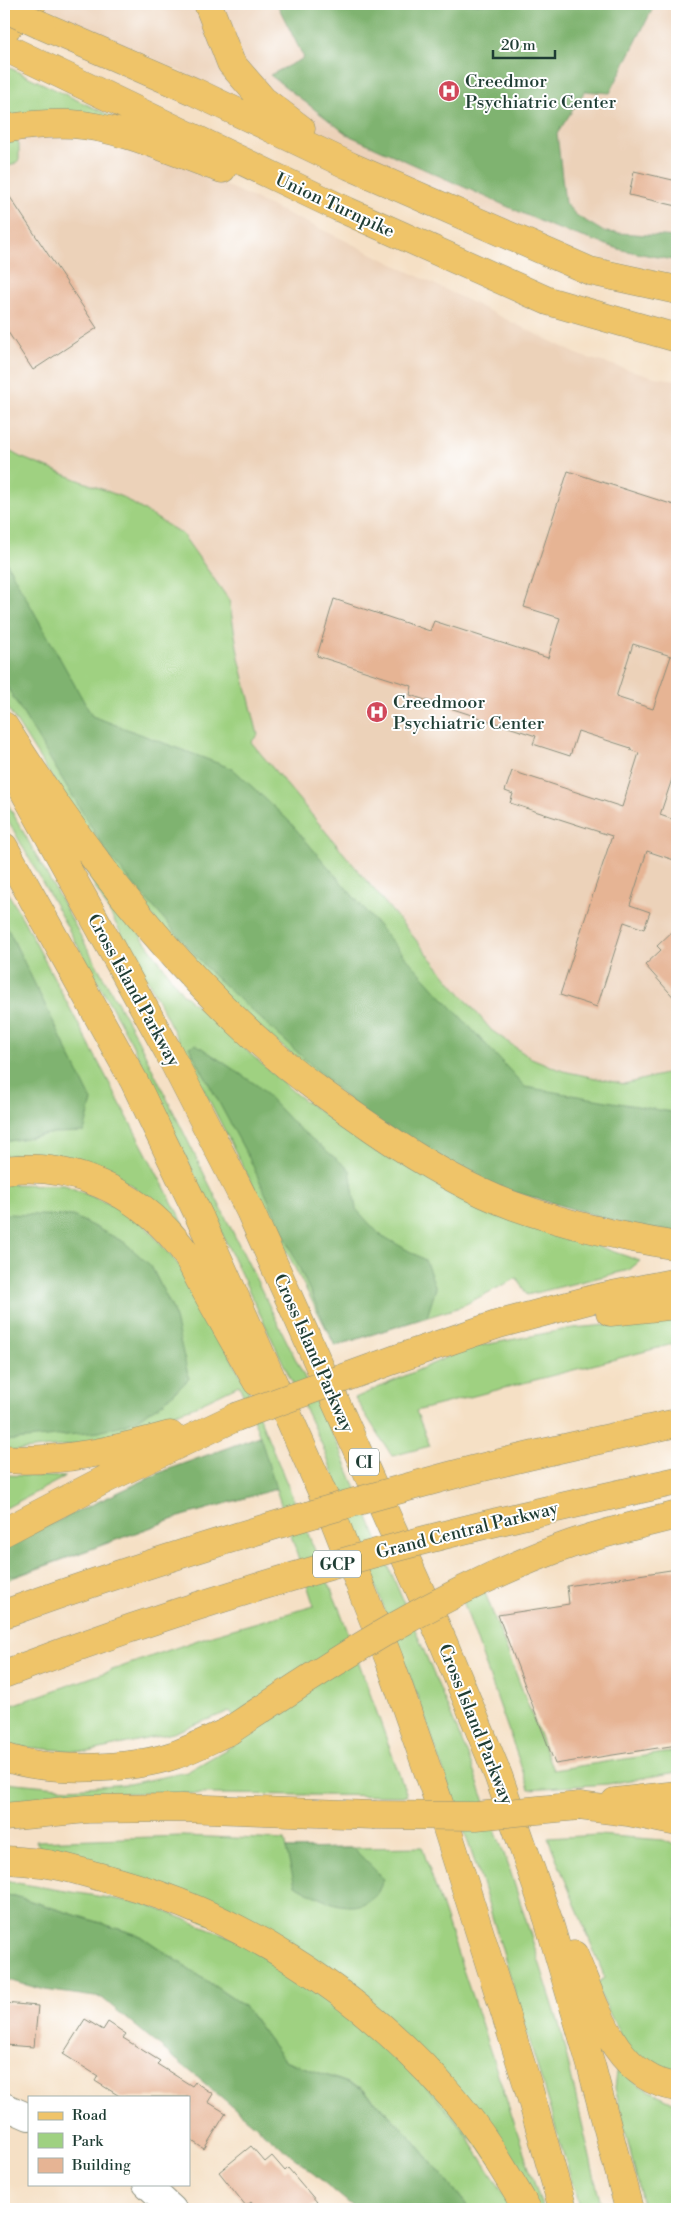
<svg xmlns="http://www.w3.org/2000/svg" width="681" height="2213" viewBox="0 0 681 2213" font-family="'Libre Bodoni',serif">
<rect width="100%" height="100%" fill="#fff"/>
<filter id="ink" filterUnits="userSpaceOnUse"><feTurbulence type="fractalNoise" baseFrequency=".02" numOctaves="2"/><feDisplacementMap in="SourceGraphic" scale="10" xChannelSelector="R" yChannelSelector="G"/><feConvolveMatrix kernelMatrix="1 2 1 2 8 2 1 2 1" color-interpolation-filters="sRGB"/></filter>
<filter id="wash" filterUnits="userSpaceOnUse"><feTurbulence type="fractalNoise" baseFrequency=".0096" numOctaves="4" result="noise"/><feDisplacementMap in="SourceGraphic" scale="20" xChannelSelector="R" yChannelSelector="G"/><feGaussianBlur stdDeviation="1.12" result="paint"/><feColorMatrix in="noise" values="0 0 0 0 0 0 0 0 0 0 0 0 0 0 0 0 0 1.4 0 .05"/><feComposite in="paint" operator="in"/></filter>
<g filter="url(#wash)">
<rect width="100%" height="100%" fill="#f5e0c5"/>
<path fill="#ecd2b9" d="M 40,4 L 677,4 L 677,274 L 572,253 L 402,177 Z
M 53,134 L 158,154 L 338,237 L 581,356 L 655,377 L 677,380 L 677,1170 L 542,1127 L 4,625 L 4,138 Z"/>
<path fill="#9fd181" stroke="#5f875a" d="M 8,67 L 115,118 L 4,120 L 4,72 Z
M 4,136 L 16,139 L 19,144 L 19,160 L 13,165 L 4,166 Z
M 4,448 L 20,457 L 122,497 L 182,534 L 229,600 L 239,658 L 258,735 L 251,742 L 491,1030 L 529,1057 L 563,1071 L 624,1084 L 677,1071 L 677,1232 L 368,1117 L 216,992 L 102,857 L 4,702 Z
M 4,797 L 137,1038 L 337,1443 L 468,1756 L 509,1867 L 559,2024 L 602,2209 L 580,2209 L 482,1883 L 421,1706 L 323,1447 L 131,1042 L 4,813 Z
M 87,861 L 183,994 L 297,1095 L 375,1151 L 490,1208 L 640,1261 L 629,1270 L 527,1295 L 517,1278 L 460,1307 L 335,1346 L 148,981 L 84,867 Z
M 4,886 L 24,921 L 192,1240 L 182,1235 L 132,1185 L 85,1166 L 14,1155 L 4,1156 Z
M 4,1184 L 65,1185 L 137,1216 L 183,1270 L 245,1383 L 341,1613 L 407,1796 L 120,1793 L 4,1806 L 4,1782 L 69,1788 L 129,1784 L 187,1772 L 249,1736 L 230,1711 L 173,1733 L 87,1752 L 7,1746 L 4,1745 L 4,1708 L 212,1635 L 314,1606 L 276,1489 L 179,1517 L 4,1581 L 4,1546 L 166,1470 L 260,1436 L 239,1385 L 193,1407 L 82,1444 L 4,1452 Z
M 677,1319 L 677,1343 L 416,1411 L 430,1446 L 392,1456 L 355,1398 L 468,1348 L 573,1328 Z
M 4,1475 L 65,1477 L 4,1509 Z
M 484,1590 L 553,1770 L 677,1751 L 677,1772 L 608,1784 L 529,1789 L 463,1601 Z
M 598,1835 L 663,1840 L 677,1846 L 677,2079 L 629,2053 L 595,1984 L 605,1978 L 548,1838 Z
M 182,1836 L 285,1840 L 287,1849 L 422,1847 L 543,2209 L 533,2209 L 324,1971 L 44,1855 L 36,1841 Z
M 4,1881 L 146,1904 L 241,1941 L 321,1991 L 444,2101 L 514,2209 L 470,2209 L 411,2137 L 362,2088 L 284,2060 L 245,2007 L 141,1936 L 15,1896 L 4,1895 Z
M 618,2063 L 638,2085 L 677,2104 L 677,2209 L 644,2209 L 615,2088 Z"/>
<path fill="#7fb36f" stroke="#4f7852" d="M 277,4 L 655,4 L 610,93 L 585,91 L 557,134 L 565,203 L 576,215 L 604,232 L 677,237 L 677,261 L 622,250 L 553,227 L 348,135 L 270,75 L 304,58 Z
M 4,558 L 92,716 L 233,769 L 288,820 L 400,951 L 525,1087 L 677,1113 L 677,1232 L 635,1227 L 492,1186 L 368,1117 L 211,973 L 108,855 L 4,682 Z
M 4,921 L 92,1101 L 84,1132 L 54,1133 L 4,1142 Z
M 196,1044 L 258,1086 L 296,1126 L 350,1170 L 356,1209 L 379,1234 L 425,1260 L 436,1288 L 427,1317 L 335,1346 L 251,1162 L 189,1047 Z
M 4,1214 L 73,1216 L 124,1242 L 151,1266 L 173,1310 L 189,1379 L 164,1402 L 134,1421 L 99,1432 L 4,1441 Z
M 260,1436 L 276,1489 L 179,1517 L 16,1576 L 4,1575 L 4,1546 L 166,1470 Z
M 353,1848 L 384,1879 C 381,1884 379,1892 375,1896 C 351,1919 318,1897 295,1885 L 286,1849 Z
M 4,1895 L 15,1896 L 141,1936 L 245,2007 L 284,2060 L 361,2088 L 411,2137 L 470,2209 L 356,2209 L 102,1998 L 45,1990 L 4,1979 Z"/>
<g id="blocks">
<path fill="#e6b494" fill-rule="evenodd" d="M 634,171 L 677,181 L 677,206 L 629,195 Z
M 4,188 L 97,328 L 33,370 L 4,326 Z
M 568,471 L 677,506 L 677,764 L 660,815 L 677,821 L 677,861 L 647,851 L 630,905 L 650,912 L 644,929 L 624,922 L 597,1007 L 560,995 L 612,836 L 510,803 L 513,794 L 505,791 L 512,771 L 622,807 L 639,753 L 630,750 L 631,748 L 578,731 L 570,756 L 533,744 L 536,736 L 410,695 L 412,686 L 317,656 L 334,599 L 430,631 L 434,621 L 548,658 L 560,618 L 524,607 ZM 633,644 L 671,656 L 653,709 L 616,697 Z
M 677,927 L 677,1001 L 645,965 L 661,950 L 657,946 Z
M 677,1569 L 677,1745 L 555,1764 L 498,1615 L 569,1604 L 567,1586 Z
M 4,2003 L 38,2006 L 34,2047 L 4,2045 Z
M 85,2019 L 103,2030 L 108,2022 L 126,2034 L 123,2038 L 160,2061 L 157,2064 L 192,2086 L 195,2082 L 213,2094 L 208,2102 L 226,2113 L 204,2149 L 189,2139 L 189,2097 L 121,2097 L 95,2081 L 98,2076 L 63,2054 Z
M 251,2146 L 265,2162 L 272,2156 L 285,2171 L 288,2168 L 317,2202 L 307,2209 L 257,2209 L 251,2202 L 246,2206 L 219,2172 Z"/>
</g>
</g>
<g filter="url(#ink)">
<use href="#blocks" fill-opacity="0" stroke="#8a8e7c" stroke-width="1"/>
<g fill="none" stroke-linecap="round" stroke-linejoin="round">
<g stroke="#8a8e7c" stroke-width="28">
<path id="minor" d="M 4,2106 L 29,2117
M 146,2184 L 173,2209"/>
</g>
<g stroke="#8a8e7c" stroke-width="29">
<path id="major" d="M 208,4 L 231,63 L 263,100 L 301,129
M 41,25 L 195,92 L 350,166 L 590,271 L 677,290
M 4,30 L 32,4
M 4,47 L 338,207 L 548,301 L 677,338
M 4,129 C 27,125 49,123 72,124 C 122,127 175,153 222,169"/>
</g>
<g stroke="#8a8e7c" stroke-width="29">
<path id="highway" d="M 4,726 C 76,841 160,953 262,1044 C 297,1076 336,1103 375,1130 C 416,1158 467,1189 514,1206 C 567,1225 622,1237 677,1246
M 4,755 L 168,1051 L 250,1211 L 444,1644 L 498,1775 L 548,1919 L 591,2065 L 629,2209
M 4,847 L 134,1081 L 199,1216 L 331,1512 L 389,1659 L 438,1800 L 527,2083 L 563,2209
M 4,1170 C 71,1161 136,1192 178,1243 C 189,1255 195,1272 203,1286 C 221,1318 239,1350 257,1382
M 610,1312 L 677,1305
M 399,1358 L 499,1324 L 597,1298 L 677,1282
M 4,1459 C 61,1463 115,1450 170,1435
M 4,1532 L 108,1478 L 236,1417
M 4,1757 C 49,1773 130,1770 175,1755 C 194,1748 211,1739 229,1731
M 615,1802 L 677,1795
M 579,1806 L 628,1812 L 677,1822
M 4,1817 L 87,1809 L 182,1808 L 373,1815
M 4,1860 C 20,1861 37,1862 53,1865 C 67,1867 82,1872 97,1876 C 235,1911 357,1989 451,2096 C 481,2130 504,2170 527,2209
M 574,1955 C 595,2005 615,2079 677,2087"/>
</g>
<use href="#minor" stroke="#fff" stroke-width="26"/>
<use href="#major" stroke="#efc469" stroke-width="28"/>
<use href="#highway" stroke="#efc469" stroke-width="28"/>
<g stroke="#8a8e7c" stroke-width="29" stroke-linecap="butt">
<path id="major-bridge" d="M 4,8 L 41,25"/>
</g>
<g stroke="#8a8e7c" stroke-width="29" stroke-linecap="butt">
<path id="highway-bridge" d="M 236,1417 L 399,1358
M 4,1614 C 148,1562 297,1517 445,1477 C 522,1456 600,1440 677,1423
M 4,1674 C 114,1632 227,1595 340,1563 C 451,1531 564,1506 677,1481
M 229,1731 C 337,1659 448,1587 571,1544 C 605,1532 642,1524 677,1515
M 373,1815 L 476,1816 L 579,1806"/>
</g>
<use href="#major-bridge" stroke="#efc469" stroke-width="28"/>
<use href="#highway-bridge" stroke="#efc469" stroke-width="28"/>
</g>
</g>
<defs>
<g id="hospital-disc" transform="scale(1.125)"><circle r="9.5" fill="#d1495b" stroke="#fff"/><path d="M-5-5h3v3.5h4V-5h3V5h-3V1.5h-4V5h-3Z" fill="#fff"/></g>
</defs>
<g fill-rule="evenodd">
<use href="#hospital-disc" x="449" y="91"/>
<use href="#hospital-disc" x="377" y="712"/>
</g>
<g text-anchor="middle" stroke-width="4" stroke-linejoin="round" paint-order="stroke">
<g fill="#fff" stroke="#627771" stroke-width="1">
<rect x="349" y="1448.5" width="30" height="27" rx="4"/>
<rect x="313" y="1550.5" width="48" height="27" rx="4"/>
</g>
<g font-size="16" font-weight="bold" fill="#1f3d34">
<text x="364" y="1468">CI</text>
<text x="337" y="1570">GCP</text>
</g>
<g font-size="18" fill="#1f3d34" stroke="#fff" text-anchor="start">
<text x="465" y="87">Creedmor<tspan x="465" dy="21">Psychiatric Center</tspan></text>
<text x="393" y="708">Creedmoor<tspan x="393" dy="21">Psychiatric Center</tspan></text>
</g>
<g font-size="18" fill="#1f3d34" stroke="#fff">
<text transform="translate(335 205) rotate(25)" y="6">Union Turnpike</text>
<text transform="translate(134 990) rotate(61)" y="6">Cross Island Parkway</text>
<text transform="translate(314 1353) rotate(66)" y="6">Cross Island Parkway</text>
<text transform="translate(467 1530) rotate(-14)" y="6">Grand Central Parkway</text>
<text transform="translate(476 1724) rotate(68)" y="6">Cross Island Parkway</text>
</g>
</g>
<rect width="681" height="2213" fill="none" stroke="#fff" stroke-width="20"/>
<rect x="28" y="2096" width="162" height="90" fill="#ffffff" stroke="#a5b1ae"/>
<rect x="38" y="2112" width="25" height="8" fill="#efc469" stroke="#a5b1ae"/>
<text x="72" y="2120" font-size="15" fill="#1f3d34">Road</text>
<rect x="38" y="2133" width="25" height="15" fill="#9fd181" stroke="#a5b1ae"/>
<text x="72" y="2146" font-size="15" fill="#1f3d34">Park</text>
<rect x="38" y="2158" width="25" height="15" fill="#e6b494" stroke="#a5b1ae"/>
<text x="72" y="2170" font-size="15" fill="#1f3d34">Building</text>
<path d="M493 50v8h62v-8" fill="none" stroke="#1f3d34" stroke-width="2.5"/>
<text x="501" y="50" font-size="15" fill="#1f3d34" stroke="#ffffff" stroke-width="4" paint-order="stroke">20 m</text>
</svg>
